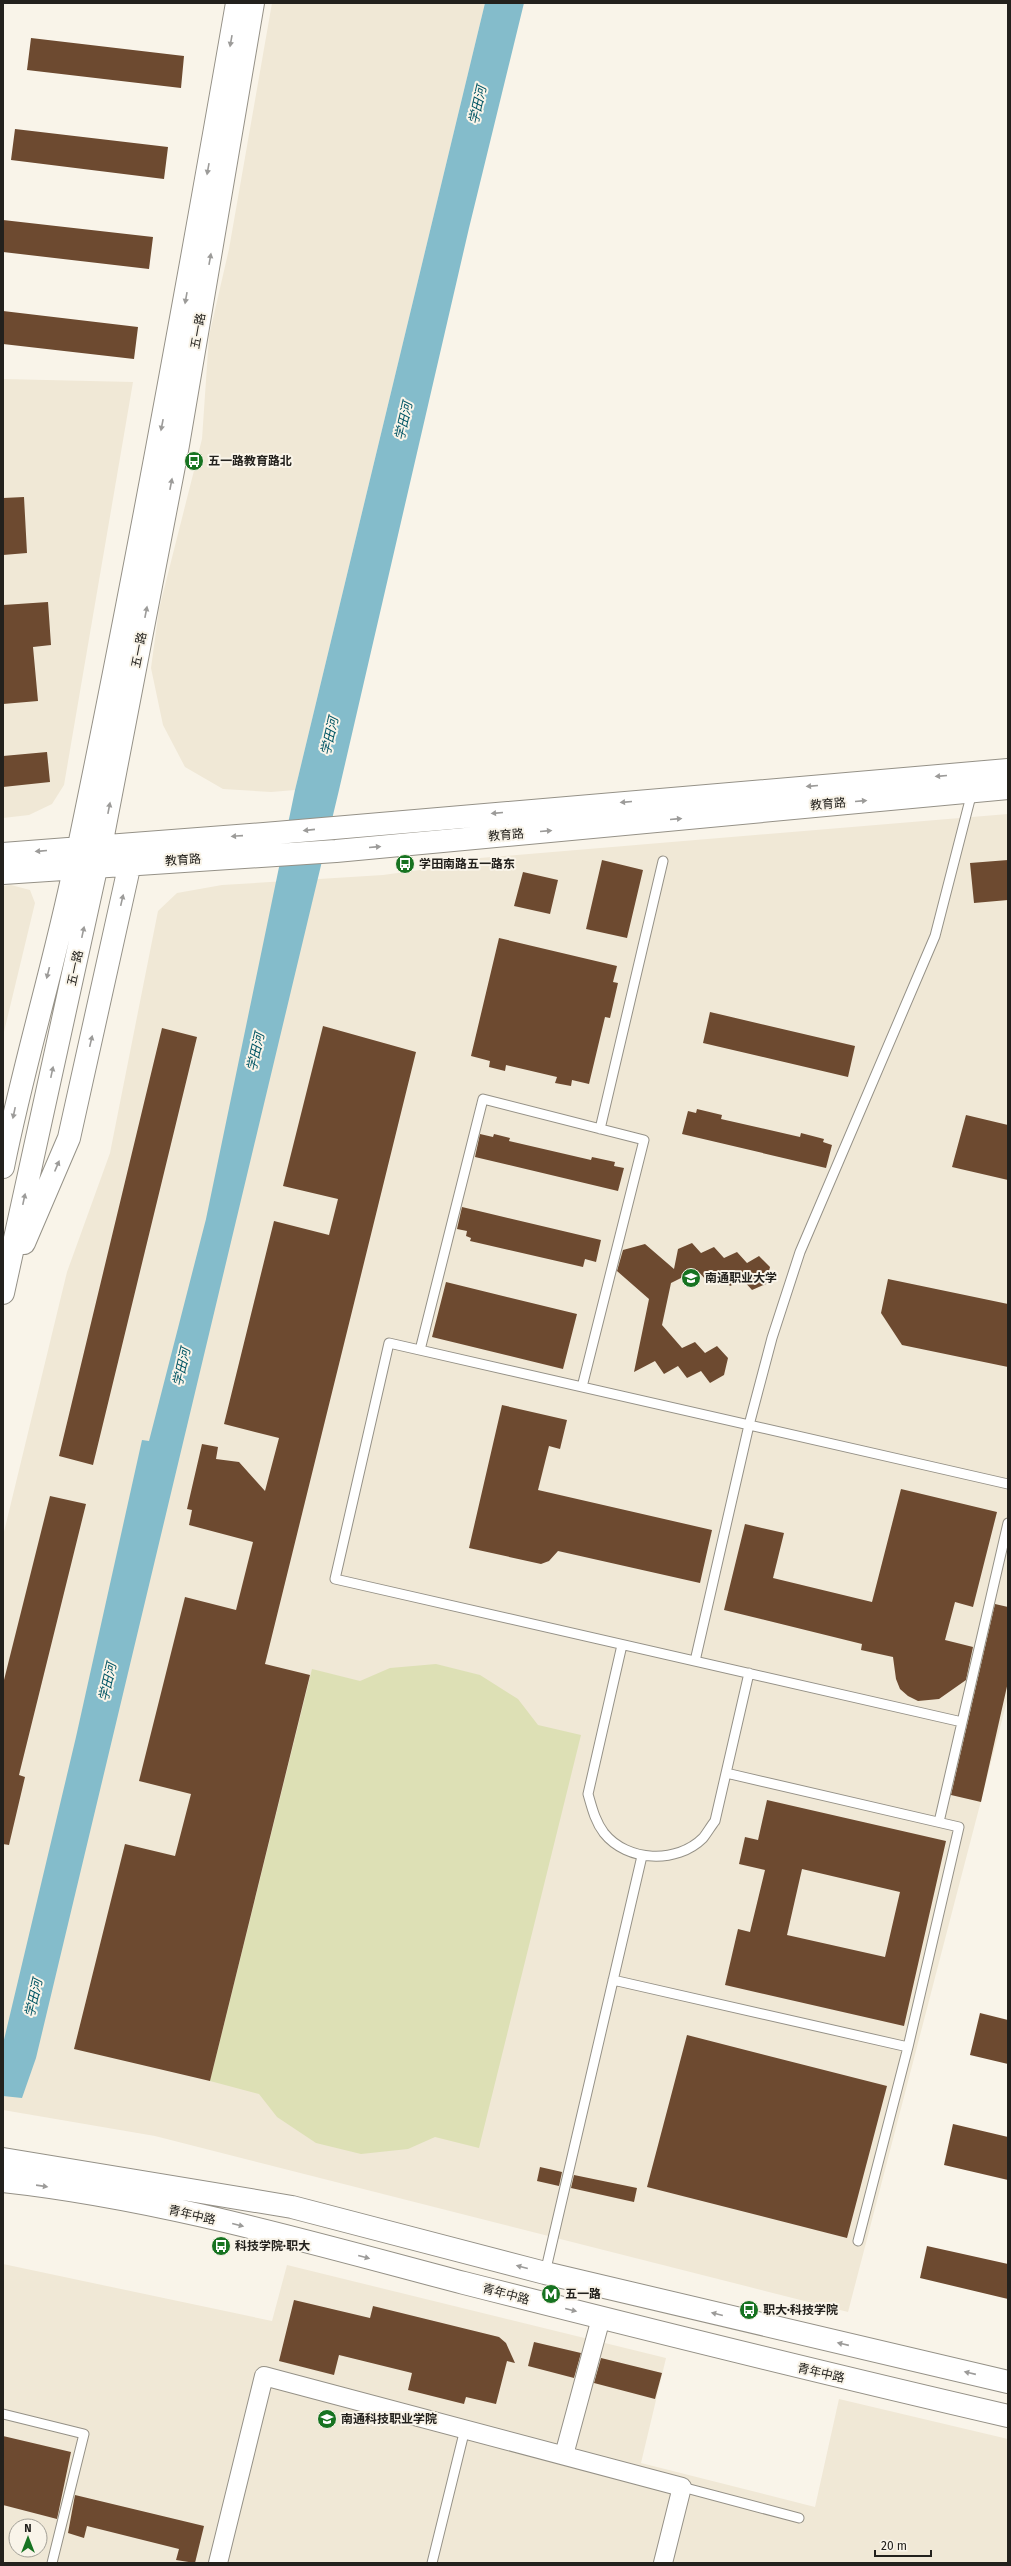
<svg xmlns="http://www.w3.org/2000/svg" width="1011" height="2566" viewBox="0 0 1011 2566" font-family="'Fira Sans','Noto Sans SC',sans-serif">
<rect width="100%" height="100%" fill="#f9f4e9"/>
<path fill="#f0e8d6" fill-rule="evenodd" d="M 272,3 L 485,3 L 295,790 L 271,792 L 223,789 L 185,767 L 163,725 L 151,668 L 159,609 L 202,439 L 209,336 L 229,249 Z
M 3,379 L 133,382 L 64,785 L 52,804 L 29,815 L 3,818 Z
M 1008,814 L 1008,1697 L 848,2312 L 155,2136 L 3,2110 L 3,1536 L 67,1272 L 110,1153 L 158,911 L 177,893 L 222,885 L 383,875 L 434,868 L 480,858 Z
M 11,885 L 30,890 L 35,903 L 3,1036 L 3,886 Z
M 3,2264 L 272,2321 L 287,2265 L 666,2358 L 641,2463 L 815,2507 L 839,2399 L 1008,2439 L 1008,2563 L 3,2563 ZM 16,2526 L 40,2526 L 40,2550 L 16,2550 Z"/>
<path fill="#dde0b5" d="M 436,1664 L 480,1675 L 518,1699 L 538,1725 L 581,1735 L 479,2148 L 435,2137 L 408,2149 L 361,2154 L 316,2143 L 277,2117 L 259,2094 L 210,2081 L 312,1669 L 360,1681 L 390,1668 Z"/>
<path fill="#84bccb" d="M 485,3 L 524,3 L 469,228 L 339,790 L 36,2058 L 22,2098 L 3,2096 L 3,2044 L 76,1737 L 142,1440 L 149,1441 L 206,1219 L 295,790 Z"/>
<path fill="#6d4a30" fill-rule="evenodd" d="M 31,38 L 184,56 L 181,88 L 27,70 Z
M 15,129 L 168,147 L 164,179 L 11,160 Z
M 3,220 L 153,237 L 149,269 L 3,252 Z
M 3,311 L 138,327 L 134,359 L 3,344 Z
M 24,497 L 27,553 L 3,555 L 3,498 Z
M 48,602 L 51,645 L 33,647 L 38,701 L 3,704 L 3,605 Z
M 47,752 L 50,782 L 3,787 L 3,756 Z
M 602,860 L 643,870 L 627,938 L 586,929 Z
M 1008,860 L 1008,900 L 974,903 L 970,863 Z
M 523,872 L 558,880 L 550,914 L 514,906 Z
M 499,938 L 617,966 L 613,982 L 618,983 L 610,1018 L 605,1017 L 589,1084 L 572,1080 L 571,1086 L 555,1083 L 557,1077 L 506,1065 L 505,1071 L 489,1067 L 490,1061 L 471,1056 Z
M 710,1012 L 855,1046 L 848,1077 L 703,1043 Z
M 323,1026 L 416,1052 L 265,1664 L 310,1675 L 210,2081 L 74,2049 L 125,1844 L 175,1856 L 191,1794 L 139,1781 L 185,1597 L 236,1610 L 253,1542 L 189,1525 L 192,1510 L 187,1509 L 202,1444 L 218,1447 L 216,1459 L 239,1462 L 265,1491 L 279,1438 L 224,1424 L 274,1221 L 329,1235 L 338,1199 L 283,1186 Z
M 162,1028 L 197,1037 L 93,1465 L 59,1456 Z
M 697,1109 L 722,1115 L 721,1119 L 800,1137 L 801,1133 L 824,1139 L 823,1142 L 832,1145 L 826,1168 L 682,1134 L 688,1111 L 696,1113 Z
M 966,1115 L 1008,1125 L 1008,1180 L 952,1167 Z
M 480,1134 L 493,1137 L 494,1134 L 510,1138 L 509,1141 L 591,1160 L 592,1157 L 615,1162 L 614,1166 L 624,1168 L 618,1191 L 475,1157 Z
M 462,1207 L 601,1240 L 596,1262 L 585,1259 L 583,1267 L 470,1241 L 471,1238 L 466,1236 L 467,1231 L 457,1229 Z
M 692,1243 L 701,1253 L 714,1247 L 724,1258 L 737,1252 L 747,1263 L 759,1256 L 770,1267 L 766,1284 L 752,1290 L 743,1280 L 730,1286 L 721,1275 L 707,1281 L 697,1270 L 671,1283 L 662,1325 L 682,1348 L 695,1342 L 705,1353 L 717,1346 L 728,1358 L 724,1375 L 710,1383 L 701,1371 L 687,1378 L 678,1366 L 664,1374 L 655,1361 L 634,1372 L 649,1299 L 617,1271 L 623,1250 L 645,1244 L 674,1269 L 678,1249 Z
M 888,1279 L 1008,1304 L 1008,1367 L 902,1345 L 881,1313 Z
M 446,1282 L 577,1314 L 563,1369 L 432,1337 Z
M 502,1405 L 567,1420 L 560,1449 L 549,1446 L 538,1490 L 712,1530 L 700,1583 L 558,1551 L 549,1561 L 541,1564 L 469,1548 Z
M 901,1489 L 997,1512 L 973,1607 L 955,1602 L 945,1640 L 973,1647 L 966,1680 L 939,1699 L 918,1701 L 908,1696 L 900,1689 L 896,1679 L 893,1657 L 861,1650 L 862,1644 L 724,1610 L 745,1524 L 784,1533 L 773,1578 L 872,1602 Z
M 50,1496 L 86,1504 L 19,1775 L 25,1777 L 9,1845 L 3,1844 L 3,1684 Z
M 995,1604 L 1008,1607 L 1008,1682 L 981,1802 L 951,1795 Z
M 767,1800 L 946,1841 L 904,2026 L 725,1985 L 738,1929 L 750,1932 L 765,1870 L 739,1864 L 745,1837 L 758,1840 ZM 802,1869 L 900,1892 L 885,1957 L 787,1935 Z
M 980,2013 L 1008,2020 L 1008,2064 L 970,2055 Z
M 687,2035 L 887,2086 L 847,2238 L 647,2187 Z
M 953,2124 L 1008,2137 L 1008,2180 L 944,2165 Z
M 540,2167 L 562,2172 L 559,2186 L 537,2181 Z
M 574,2175 L 637,2188 L 634,2202 L 571,2188 Z
M 927,2246 L 1008,2264 L 1008,2299 L 920,2278 Z
M 294,2300 L 370,2318 L 373,2306 L 499,2337 L 506,2343 L 515,2363 L 507,2361 L 496,2404 L 466,2397 L 464,2404 L 408,2390 L 412,2373 L 339,2355 L 334,2375 L 279,2361 Z
M 534,2342 L 581,2353 L 574,2378 L 528,2366 Z
M 601,2358 L 662,2373 L 655,2399 L 594,2383 Z
M 3,2436 L 71,2452 L 57,2519 L 3,2505 Z
M 75,2495 L 204,2526 L 195,2563 L 176,2560 L 179,2549 L 87,2526 L 84,2538 L 68,2533 Z"/>
<g fill="none" stroke-linecap="round" stroke-linejoin="round">
<g stroke="#959187" stroke-width="11">
<path id="lane" d="M 600,1129 L 663,861
M 420,1350 L 483,1099 L 644,1140 L 582,1387
M 622,1645 L 588,1794 C 592,1808 595,1821 604,1833 C 627,1862 677,1864 703,1838 C 707,1833 711,1826 715,1821 L 749,1673
M 695,1661 L 749,1425 L 772,1338 L 800,1252 L 935,936 L 972,792
M 962,1722 L 335,1579 L 389,1343 L 1008,1484
M 726,1773 L 959,1827 L 908,2047 L 858,2241
M 939,1822 L 1008,1523
M 613,1980 L 908,2047
M 545,2273 L 642,1856
M 3,2414 L 84,2434 L 52,2563
M 682,2487 L 799,2518
M 432,2563 L 465,2429"/>
</g>
<g stroke="#959187" stroke-width="20">
<path id="street" d="M 564,2455 L 601,2318
M 218,2563 L 264,2376 L 682,2487 L 663,2563"/>
</g>
<g stroke="#959187" stroke-width="24">
<path id="secondary" d="M 3,854 L 276,833 L 1008,770
M 3,873 L 336,851 L 1008,788
M 3,1167 C 23,1066 54,967 75,865 C 135,579 187,291 237,3
M 24,1243 L 69,1138 L 130,863
M 3,1293 L 101,846 L 178,445 L 253,3
M 3,2159 L 292,2207 L 545,2273 L 1008,2382
M 3,2181 C 159,2198 312,2243 464,2283 C 645,2329 826,2374 1008,2416"/>
</g>
<use href="#lane" stroke="#fff" stroke-width="9"/>
<use href="#street" stroke="#fff" stroke-width="18"/>
<use href="#secondary" stroke="#fff" stroke-width="22"/>
</g>
<defs><path id="oneway-solid" d="M-6-.8H1V-3.2L6.5 0L1 3.2V.8H-6Z"/></defs>
<g fill="#9c9b99">
<use href="#oneway-solid" transform="translate(231 41) rotate(100)"/>
<use href="#oneway-solid" transform="translate(208 169) rotate(100)"/>
<use href="#oneway-solid" transform="translate(210 259) rotate(-80)"/>
<use href="#oneway-solid" transform="translate(186 298) rotate(100)"/>
<use href="#oneway-solid" transform="translate(162 425) rotate(101)"/>
<use href="#oneway-solid" transform="translate(171 484) rotate(-79)"/>
<use href="#oneway-solid" transform="translate(146 612) rotate(-79)"/>
<use href="#oneway-solid" transform="translate(941 776) rotate(175)"/>
<use href="#oneway-solid" transform="translate(812 786) rotate(175)"/>
<use href="#oneway-solid" transform="translate(861 801) rotate(-5)"/>
<use href="#oneway-solid" transform="translate(626 802) rotate(175)"/>
<use href="#oneway-solid" transform="translate(109 808) rotate(-79)"/>
<use href="#oneway-solid" transform="translate(497 813) rotate(175)"/>
<use href="#oneway-solid" transform="translate(676 819) rotate(-5)"/>
<use href="#oneway-solid" transform="translate(309 830) rotate(174)"/>
<use href="#oneway-solid" transform="translate(546 831) rotate(-5)"/>
<use href="#oneway-solid" transform="translate(237 836) rotate(176)"/>
<use href="#oneway-solid" transform="translate(375 847) rotate(-5)"/>
<use href="#oneway-solid" transform="translate(41 851) rotate(175)"/>
<use href="#oneway-solid" transform="translate(122 900) rotate(-77)"/>
<use href="#oneway-solid" transform="translate(83 932) rotate(-78)"/>
<use href="#oneway-solid" transform="translate(48 973) rotate(104)"/>
<use href="#oneway-solid" transform="translate(91 1041) rotate(-77)"/>
<use href="#oneway-solid" transform="translate(52 1072) rotate(-78)"/>
<use href="#oneway-solid" transform="translate(14 1113) rotate(102)"/>
<use href="#oneway-solid" transform="translate(57 1166) rotate(-67)"/>
<use href="#oneway-solid" transform="translate(24 1199) rotate(-78)"/>
<use href="#oneway-solid" transform="translate(42 2186) rotate(8)"/>
<use href="#oneway-solid" transform="translate(238 2225) rotate(14)"/>
<use href="#oneway-solid" transform="translate(364 2257) rotate(15)"/>
<use href="#oneway-solid" transform="translate(522 2267) rotate(-165)"/>
<use href="#oneway-solid" transform="translate(571 2310) rotate(14)"/>
<use href="#oneway-solid" transform="translate(717 2314) rotate(-166)"/>
<use href="#oneway-solid" transform="translate(843 2344) rotate(-167)"/>
<use href="#oneway-solid" transform="translate(970 2373) rotate(-167)"/>
</g>
<defs>
<g id="bus-disc" transform="scale(1)"><circle r="9.5" fill="#177321" stroke="#f9f4e9"/><path d="M-5-6H5V4H4V6H2V4H-2V6H-4V4H-5ZM-3.5-4V0h7V-4ZM-3.5 1.2v1.5H-2V1.2ZM2 1.2v1.5H3.5V1.2Z" fill="#fff"/></g>
<g id="university-disc" transform="scale(1)"><circle r="9.5" fill="#177321" stroke="#f9f4e9"/><path d="M0-5L7-2L0 1L-7-2ZM-4 1L0 2.5L4 1V4Q0 6-4 4Z" fill="#fff"/></g>
<g id="metro-disc" transform="scale(1)"><circle r="9.5" fill="#177321" stroke="#f9f4e9"/><path d="M-5.5 5V-5H-3L0 0L3-5H5.5V5H3V-.5L0 4L-3-.5V5Z" fill="#fff"/></g>
</defs>
<g fill-rule="evenodd">
<use href="#bus-disc" x="194" y="461"/>
<use href="#bus-disc" x="405" y="864"/>
<use href="#university-disc" x="691" y="1278"/>
<use href="#bus-disc" x="221" y="2246"/>
<use href="#metro-disc" x="551" y="2294"/>
<use href="#bus-disc" x="749" y="2310"/>
<use href="#university-disc" x="327" y="2419"/>
</g>
<g text-anchor="middle" stroke-width="4" stroke-linejoin="round" paint-order="stroke">
<g font-size="12" fill="#23211d" stroke="#f9f4e9">
<text transform="translate(198 331) rotate(-80)" y="4">五一路</text>
<text transform="translate(139 650) rotate(-79)" y="4">五一路</text>
<text transform="translate(828 804) rotate(-5)" y="4">教育路</text>
<text transform="translate(506 835) rotate(-5)" y="4">教育路</text>
<text transform="translate(183 860) rotate(-4)" y="4">教育路</text>
<text transform="translate(75 968) rotate(-78)" y="4">五一路</text>
<text transform="translate(192 2215) rotate(13)" y="4">青年中路</text>
<text transform="translate(506 2294) rotate(15)" y="4">青年中路</text>
<text transform="translate(821 2373) rotate(13)" y="4">青年中路</text>
</g>
<g font-size="12" font-weight="bold" fill="#23211d" stroke="#f9f4e9" text-anchor="start">
<text x="208" y="465">五一路教育路北</text>
<text x="419" y="868">学田南路五一路东</text>
<text x="705" y="1282">南通职业大学</text>
<text x="235" y="2250">科技学院·职大</text>
<text x="565" y="2298">五一路</text>
<text x="763" y="2314">职大·科技学院</text>
<text x="341" y="2423">南通科技职业学院</text>
</g>
<g font-size="13" font-style="italic" fill="#005564" stroke="#f9f4e9">
<text transform="translate(477 105) rotate(-77)" y="5">学田河</text>
<text transform="translate(403 421) rotate(-77)" y="5">学田河</text>
<text transform="translate(329 736) rotate(-77)" y="5">学田河</text>
<text transform="translate(255 1052) rotate(-77)" y="5">学田河</text>
<text transform="translate(181 1367) rotate(-77)" y="5">学田河</text>
<text transform="translate(107 1682) rotate(-77)" y="5">学田河</text>
<text transform="translate(33 1998) rotate(-77)" y="5">学田河</text>
</g>
</g>
<rect width="1011" height="2566" fill="none" stroke="#23211d" stroke-width="8"/>
<g transform="translate(28 2538)"><circle r="19" fill="#f9f4e9" stroke="#a3a097"/>
<path d="M0-3L7 15L0 10L-7 15Z" fill="#177321"/>
<text y="-6" font-size="11" font-weight="bold" text-anchor="middle" fill="#23211d">N</text>
</g>
<path d="M875 2550v6h56v-6" fill="none" stroke="#23211d" stroke-width="2"/>
<text x="881" y="2550" font-size="12" fill="#23211d" stroke="#f9f4e9" stroke-width="3" paint-order="stroke">20 m</text>
</svg>
